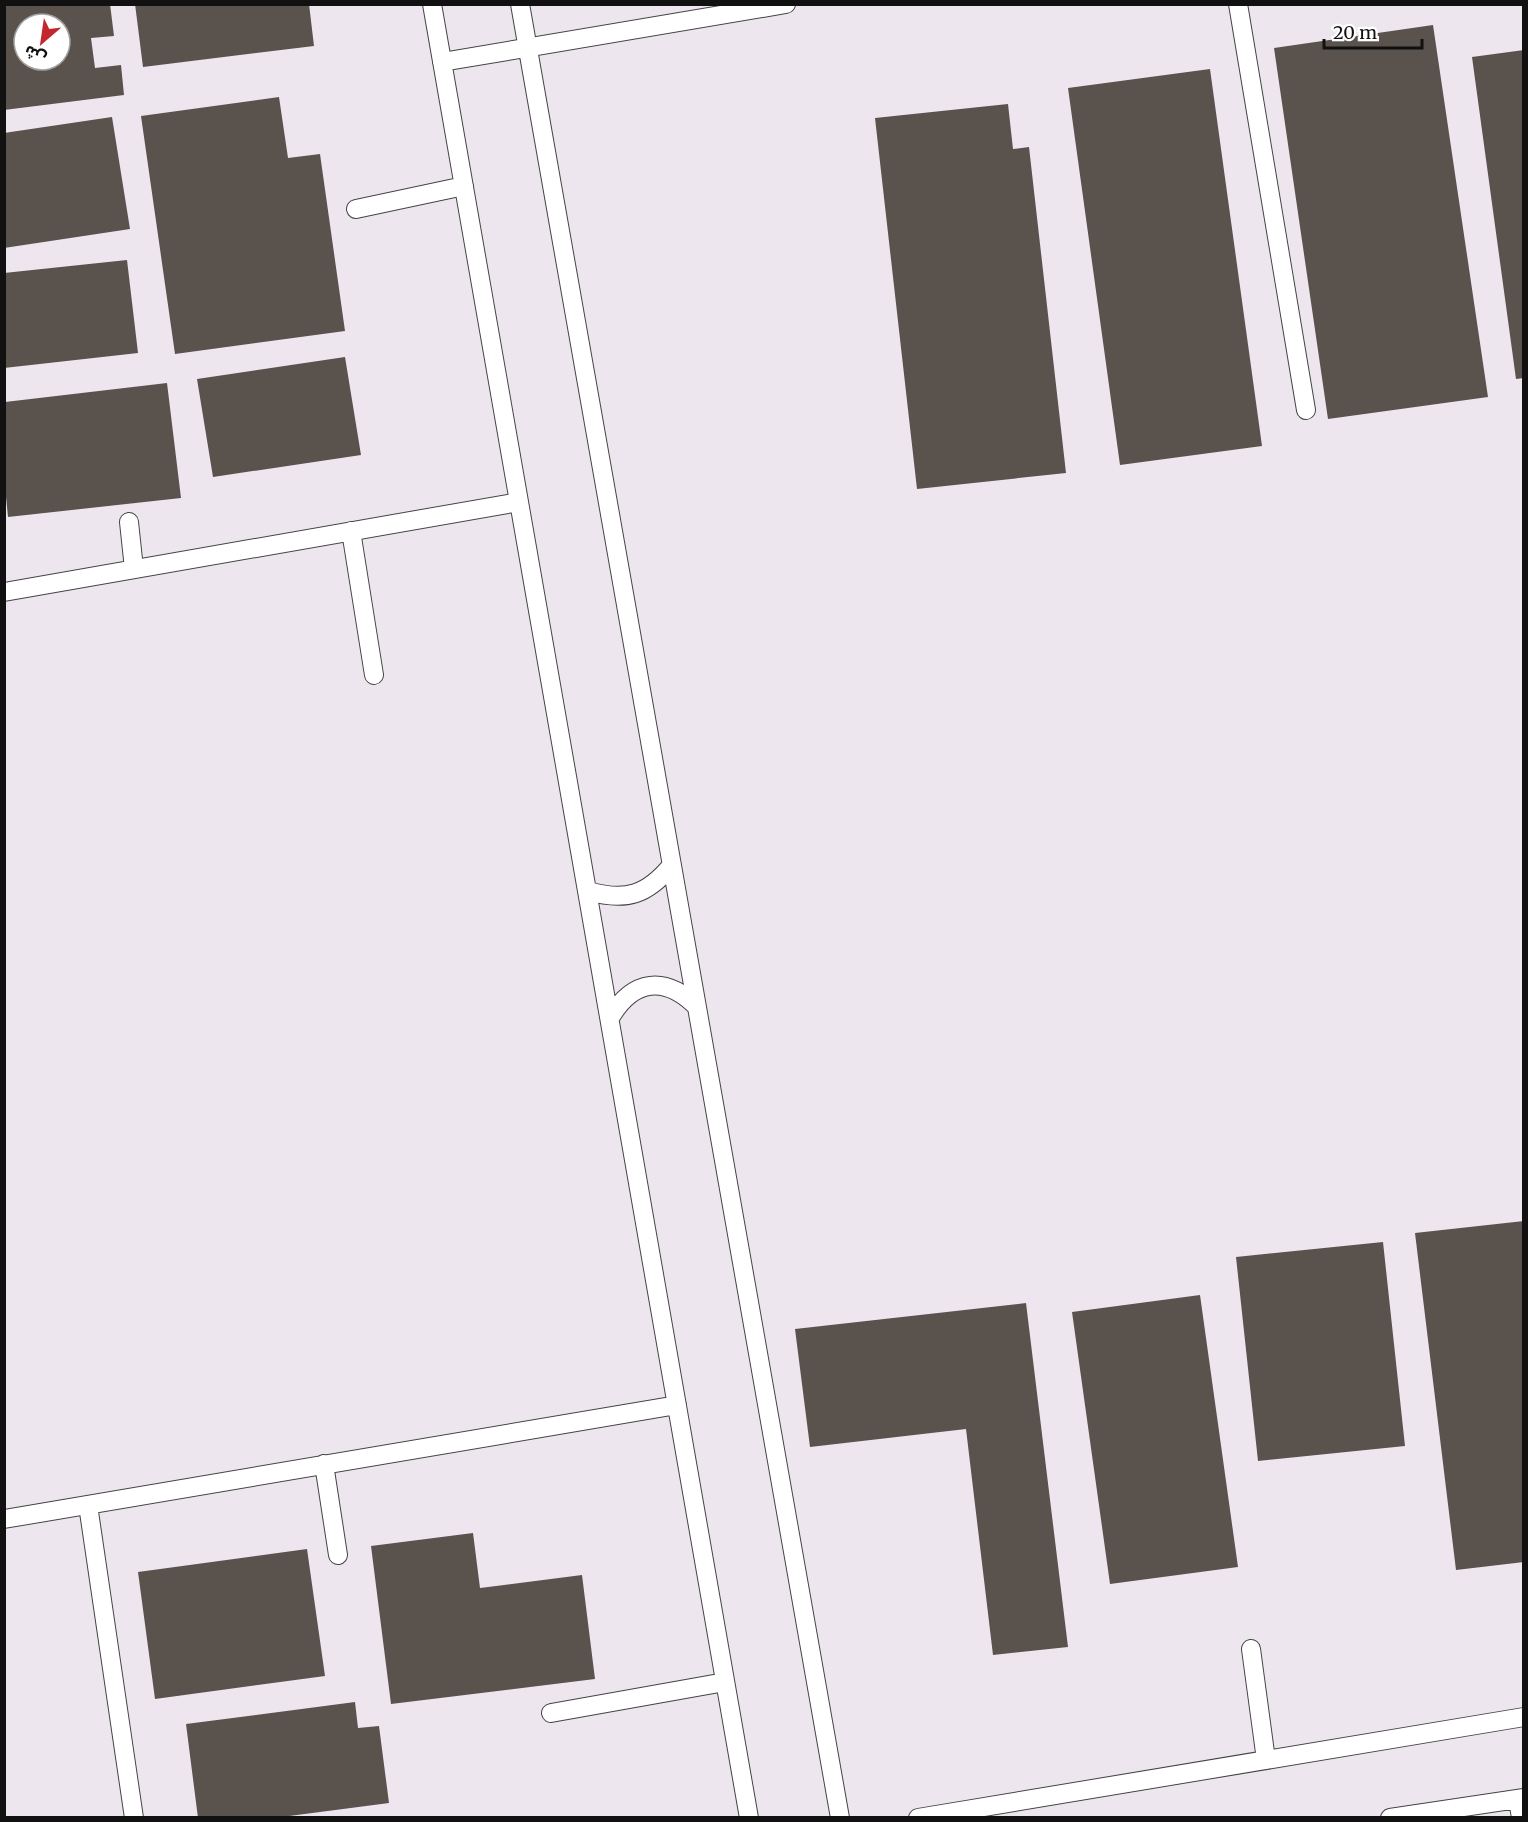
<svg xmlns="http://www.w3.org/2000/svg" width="1528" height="1822" viewBox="0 0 1528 1822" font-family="Merriweather,'Noto Sans Arabic',serif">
<rect width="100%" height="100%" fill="#fffdf5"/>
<path fill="#eee6ef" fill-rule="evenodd" d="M 5,5 L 1523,5 L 1523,1817 L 5,1817 ZM 24,24 L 60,24 L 60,60 L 24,60 Z"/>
<path fill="#5a524d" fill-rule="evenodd" d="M 4,4 L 110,4 L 114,36 L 91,38 L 95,68 L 121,65 L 124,95 L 4,110 ZM 24,24 L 60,24 L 60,60 L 24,60 Z
M 135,4 L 309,4 L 314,46 L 143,67 Z
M 1433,25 L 1488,397 L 1328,419 L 1274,48 Z
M 1524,50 L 1524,378 L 1516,379 L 1472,57 Z
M 1210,69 L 1262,446 L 1120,465 L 1068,88 Z
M 279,97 L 288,158 L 320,154 L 345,331 L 175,354 L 141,116 Z
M 1008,104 L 1013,149 L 1029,147 L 1066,473 L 917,489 L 875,118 Z
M 112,117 L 130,229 L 4,248 L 4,133 Z
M 127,260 L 138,353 L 4,368 L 4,273 Z
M 345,357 L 361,455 L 213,477 L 197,379 Z
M 167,383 L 181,498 L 8,517 L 5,487 L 5,402 Z
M 1524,1221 L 1524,1562 L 1456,1570 L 1415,1233 Z
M 1383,1242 L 1405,1446 L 1258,1461 L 1236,1257 Z
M 1200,1295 L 1238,1567 L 1110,1584 L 1072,1312 Z
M 1026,1303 L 1068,1647 L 993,1655 L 966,1429 L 810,1447 L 795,1329 Z
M 473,1533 L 480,1588 L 582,1575 L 595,1679 L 391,1704 L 371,1546 Z
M 307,1549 L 325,1676 L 155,1699 L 138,1572 Z
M 355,1702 L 358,1728 L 379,1726 L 389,1803 L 274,1818 L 198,1818 L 186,1724 Z"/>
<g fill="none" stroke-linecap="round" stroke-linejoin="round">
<g stroke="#444" stroke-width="20">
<path id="service" d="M 432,4 L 749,1818
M 520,4 L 840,1818
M 1238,4 L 1306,410
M 442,62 L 786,4
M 356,209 L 464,186
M 129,522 L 134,569
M 351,531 L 374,675
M 4,592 L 519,502
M 588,891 C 626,902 647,895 672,865
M 610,1018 C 633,979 665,975 697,1007
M 324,1464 L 338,1555
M 88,1505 L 134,1818
M 4,1519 L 677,1405
M 1251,1649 L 1266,1760
M 551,1713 L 725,1682
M 1518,1799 L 1521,1818
M 918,1818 L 1524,1717
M 1390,1818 L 1524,1798"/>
</g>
<use href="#service" stroke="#fff" stroke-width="18"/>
</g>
<rect width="1528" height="1822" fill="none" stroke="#111111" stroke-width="12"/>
<g transform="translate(42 42) rotate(209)"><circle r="28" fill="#ffffff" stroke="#a0a0a0" stroke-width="1.5"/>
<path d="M0-4.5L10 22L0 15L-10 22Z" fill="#c4262e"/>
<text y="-9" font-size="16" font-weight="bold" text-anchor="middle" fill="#111111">ش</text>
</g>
<path d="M1324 39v9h98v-9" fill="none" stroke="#111111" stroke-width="3"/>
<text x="1333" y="39" font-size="18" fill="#111111" stroke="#ffffff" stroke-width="4.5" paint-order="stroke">20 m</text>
</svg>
